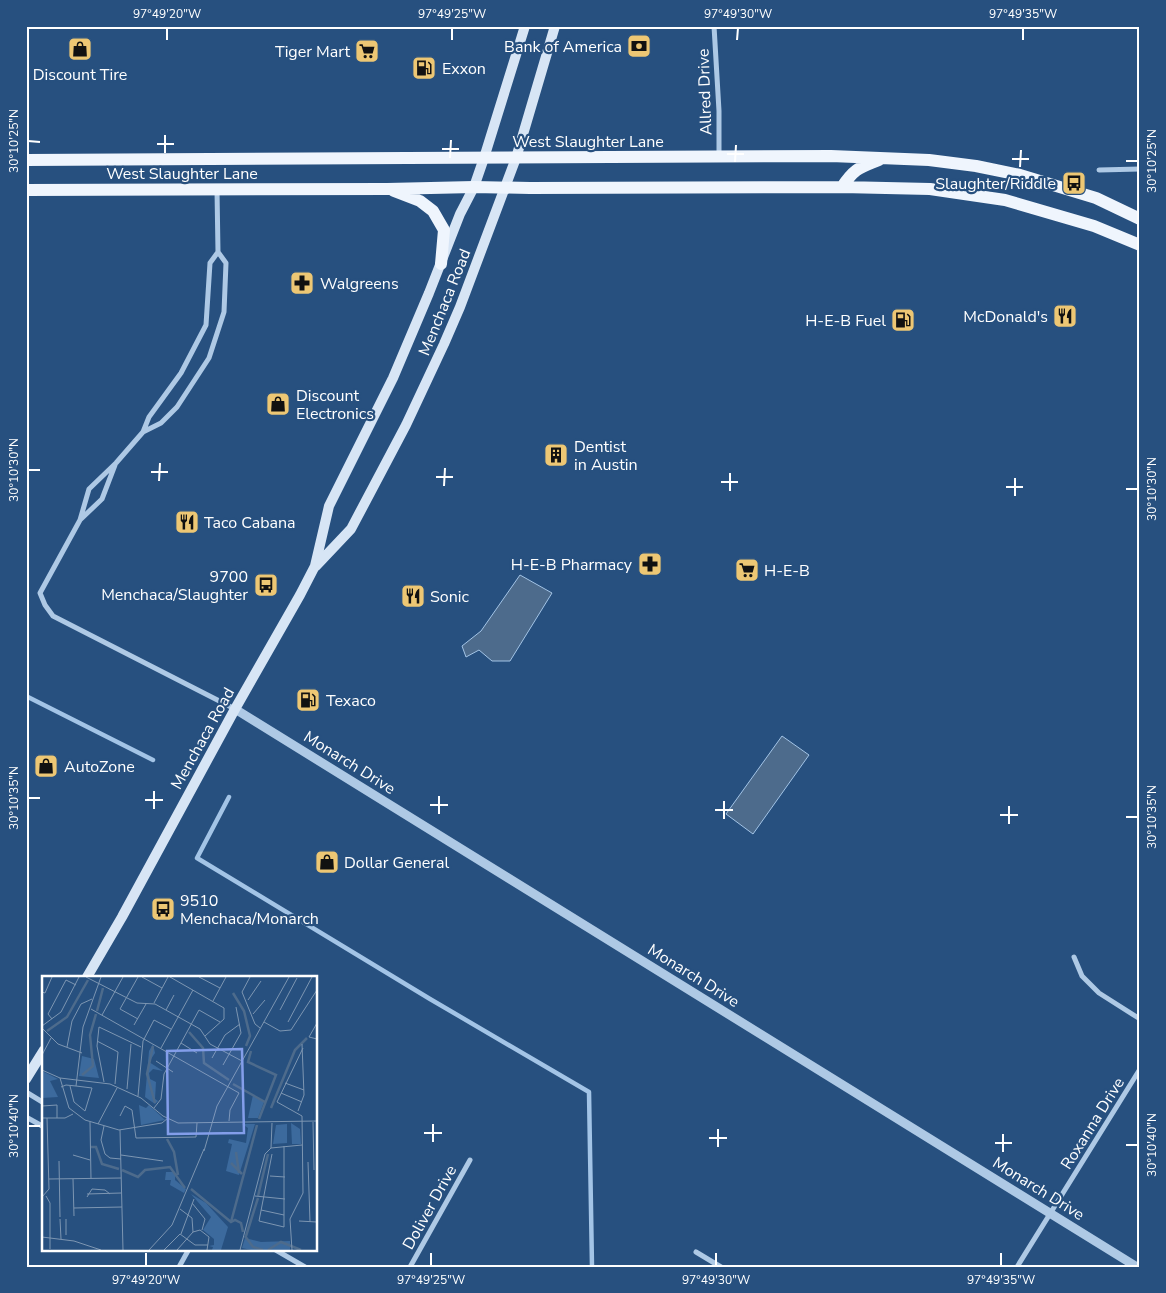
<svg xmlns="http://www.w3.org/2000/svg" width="1166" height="1293" viewBox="0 0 1166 1293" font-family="'Nunito Sans',sans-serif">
<rect width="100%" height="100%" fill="#27507f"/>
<path fill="#4d6b8c" stroke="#a3c4e6" d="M 520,575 L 552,593 L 510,661 L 492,661 L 479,650 L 466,657 L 462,646 L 481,631 Z
M 782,736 L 809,755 L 753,834 L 726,814 Z"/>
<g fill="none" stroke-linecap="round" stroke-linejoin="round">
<path stroke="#a3c4e6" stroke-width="4.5" d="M 26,696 L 153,760
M 229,797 L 197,858 L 430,999 L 589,1092 L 592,1267"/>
<path stroke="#aec9e5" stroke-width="5" d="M 714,26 L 719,111 L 719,156
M 1099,170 L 1140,169
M 217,190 L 218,252 L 210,263 L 206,325 L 181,373 L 149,417 L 143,432 L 116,463 L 89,489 L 80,520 L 40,593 L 45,605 L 53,616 L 235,709
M 143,432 L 161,423 L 177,407 L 209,358 L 224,312 L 226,263 L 218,252
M 80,520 L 102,499 L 115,465
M 1074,957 L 1082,976 L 1099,993 L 1140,1019
M 26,1092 L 44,1103
M 26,1117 L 44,1127
M 274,1249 L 305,1267
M 696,1252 L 721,1267
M 179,1267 L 189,1249
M 410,1267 L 470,1160
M 1017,1267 L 1140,1069"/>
<path stroke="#aec9e5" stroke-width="9" d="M 235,709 L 1137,1267"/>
<path stroke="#d7e5f5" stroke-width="10" d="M 316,566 L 351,529 L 406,425 L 444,344 L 460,307 L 516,158 L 555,26
M 87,977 L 122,917 L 235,709 L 300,595 L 315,566 L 329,506 L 393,378 L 429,293 L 460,214 L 474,187 L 484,158 L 525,26
M 26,1079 L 44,1050"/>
<path stroke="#eff5fd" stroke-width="12" d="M 26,160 L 831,156 L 929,160 L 976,166 L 1020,175 L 1096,198 L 1140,219
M 842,187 C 855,168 859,168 879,160
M 26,190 L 387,189 L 474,187 L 530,188 L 842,187 L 930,189 L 1005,200 L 1094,226 L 1140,245
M 394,191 L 420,201 L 433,211 L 444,230 L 441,264"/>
</g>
<path fill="none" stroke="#fff" stroke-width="2" d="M 167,40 L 167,28M 452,40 L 452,28M 737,40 L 738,28M 1023,40 L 1023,28M 28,141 L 40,142M 157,144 L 174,144M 442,149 L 459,149M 165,153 L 165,135M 727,154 L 744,154M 450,158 L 451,140M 1012,159 L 1029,159M 1126,161 L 1138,161M 735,162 L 736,145M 1020,167 L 1021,150M 28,470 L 40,470M 151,472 L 168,472M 436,477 L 453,477M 159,481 L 160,463M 721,482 L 738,482M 444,486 L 445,468M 1006,487 L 1023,487M 1126,489 L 1138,489M 730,491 L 730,473M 1015,496 L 1015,478M 28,798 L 40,798M 145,800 L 163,800M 430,805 L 448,805M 154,809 L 154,791M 715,810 L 733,810M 439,814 L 439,796M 1000,815 L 1018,815M 1126,817 L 1138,817M 724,819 L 724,801M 1009,824 L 1009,806M 28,1126 L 40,1126M 424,1133 L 442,1133M 709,1138 L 727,1138M 433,1142 L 433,1124M 995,1143 L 1012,1143M 1126,1145 L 1138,1145M 718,1147 L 718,1129M 1003,1152 L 1003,1134M 146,1266 L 146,1253M 431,1266 L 431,1253M 716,1266 L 716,1253M 1001,1266 L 1001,1253"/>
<defs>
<g id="bank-square" transform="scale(1.25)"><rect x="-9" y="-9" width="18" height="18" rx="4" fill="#edc774" stroke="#27507f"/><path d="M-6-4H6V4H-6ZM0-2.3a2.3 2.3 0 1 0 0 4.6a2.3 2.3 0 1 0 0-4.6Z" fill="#111"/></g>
<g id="shop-square" transform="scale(1.25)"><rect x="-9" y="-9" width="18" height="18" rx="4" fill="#edc774" stroke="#27507f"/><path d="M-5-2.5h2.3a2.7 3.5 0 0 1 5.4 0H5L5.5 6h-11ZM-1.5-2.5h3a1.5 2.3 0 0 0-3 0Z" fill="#111"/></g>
<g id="supermarket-square" transform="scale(1.25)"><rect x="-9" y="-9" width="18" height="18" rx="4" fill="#edc774" stroke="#27507f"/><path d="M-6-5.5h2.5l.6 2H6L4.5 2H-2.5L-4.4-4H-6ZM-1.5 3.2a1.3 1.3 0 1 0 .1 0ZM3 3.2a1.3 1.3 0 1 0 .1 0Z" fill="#111"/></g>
<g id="fuel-square" transform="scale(1.25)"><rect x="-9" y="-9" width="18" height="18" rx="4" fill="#edc774" stroke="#27507f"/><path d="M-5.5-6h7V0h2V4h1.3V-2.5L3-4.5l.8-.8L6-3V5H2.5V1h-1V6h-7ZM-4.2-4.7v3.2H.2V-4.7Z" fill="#111"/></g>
<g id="bus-square" transform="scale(1.25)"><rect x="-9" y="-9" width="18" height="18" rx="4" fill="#edc774" stroke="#27507f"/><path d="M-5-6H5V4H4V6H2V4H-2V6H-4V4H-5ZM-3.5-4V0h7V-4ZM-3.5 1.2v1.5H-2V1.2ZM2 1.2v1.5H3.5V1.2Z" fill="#111"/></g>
<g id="pharmacy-square" transform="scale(1.25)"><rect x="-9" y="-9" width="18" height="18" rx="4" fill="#edc774" stroke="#27507f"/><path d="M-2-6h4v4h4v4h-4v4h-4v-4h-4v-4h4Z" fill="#111"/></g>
<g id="restaurant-square" transform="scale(1.25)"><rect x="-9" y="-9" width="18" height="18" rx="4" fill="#edc774" stroke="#27507f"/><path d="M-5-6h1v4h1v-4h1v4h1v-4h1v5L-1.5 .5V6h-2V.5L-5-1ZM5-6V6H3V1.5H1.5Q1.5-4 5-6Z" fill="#111"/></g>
<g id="building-square" transform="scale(1.25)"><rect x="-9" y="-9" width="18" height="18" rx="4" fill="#edc774" stroke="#27507f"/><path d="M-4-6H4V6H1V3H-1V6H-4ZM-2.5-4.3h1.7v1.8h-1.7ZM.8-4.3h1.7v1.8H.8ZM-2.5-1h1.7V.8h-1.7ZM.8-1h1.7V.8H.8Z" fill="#111"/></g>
</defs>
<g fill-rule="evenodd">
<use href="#bank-square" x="639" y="46"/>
<use href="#shop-square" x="80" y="49"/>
<use href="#supermarket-square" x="367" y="51"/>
<use href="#fuel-square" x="424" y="68"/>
<use href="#bus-square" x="1074" y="183"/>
<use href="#pharmacy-square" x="302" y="283"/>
<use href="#restaurant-square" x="1065" y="316"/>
<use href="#fuel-square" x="903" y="320"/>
<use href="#shop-square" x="278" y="404"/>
<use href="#building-square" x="556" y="455"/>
<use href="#restaurant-square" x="187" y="522"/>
<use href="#pharmacy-square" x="650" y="564"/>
<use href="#supermarket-square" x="747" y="570"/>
<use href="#bus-square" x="266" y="585"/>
<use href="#restaurant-square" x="413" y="596"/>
<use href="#fuel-square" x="308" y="700"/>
<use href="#shop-square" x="46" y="766"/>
<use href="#shop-square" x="327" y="862"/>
<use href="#bus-square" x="163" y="909"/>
</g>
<g text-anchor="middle" stroke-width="4.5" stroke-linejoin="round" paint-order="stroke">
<g font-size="16" fill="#fff" stroke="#27507f" text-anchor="start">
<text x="622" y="52" text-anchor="end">Bank of America</text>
<text x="350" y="57" text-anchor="end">Tiger Mart</text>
<text x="442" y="74">Exxon</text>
<text x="80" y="80" text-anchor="middle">Discount Tire</text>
<text x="1056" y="189" text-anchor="end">Slaughter/Riddle</text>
<text x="320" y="289">Walgreens</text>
<text x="1048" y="322" text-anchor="end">McDonald's</text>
<text x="886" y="326" text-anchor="end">H-E-B Fuel</text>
<text x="296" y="401">Discount<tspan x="296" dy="18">Electronics</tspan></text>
<text x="574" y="452">Dentist<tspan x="574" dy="18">in Austin</tspan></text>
<text x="204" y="528">Taco Cabana</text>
<text x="632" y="570" text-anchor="end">H-E-B Pharmacy</text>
<text x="764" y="576">H-E-B</text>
<text x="248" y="582" text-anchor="end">9700<tspan x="248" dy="18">Menchaca/Slaughter</tspan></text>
<text x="430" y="602">Sonic</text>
<text x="326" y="706">Texaco</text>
<text x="64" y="772">AutoZone</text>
<text x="344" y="868">Dollar General</text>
<text x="180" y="906">9510<tspan x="180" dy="18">Menchaca/Monarch</tspan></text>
</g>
<g font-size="16" fill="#fff" stroke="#27507f">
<text transform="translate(704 92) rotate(-92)" y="6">Allred Drive</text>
<text x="588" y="147">West Slaughter Lane</text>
<text x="182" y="179">West Slaughter Lane</text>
<text transform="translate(444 302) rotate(-68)" y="6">Menchaca Road</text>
<text transform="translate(202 738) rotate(-61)" y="6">Menchaca Road</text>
<text transform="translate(350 762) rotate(32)" y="6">Monarch Drive</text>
<text transform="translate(694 975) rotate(32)" y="6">Monarch Drive</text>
<text transform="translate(1092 1123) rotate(-58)" y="6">Roxanna Drive</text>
<text transform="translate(1039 1188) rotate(32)" y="6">Monarch Drive</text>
<text transform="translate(429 1207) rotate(-61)" y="6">Doliver Drive</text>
</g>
</g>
<g transform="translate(42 976)">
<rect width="275" height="275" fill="#27507f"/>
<path d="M 111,68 L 113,77 L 107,86 L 121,95 L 111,93 L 107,97 L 108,103 L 114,106 L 113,123 L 116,125 L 113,128 L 103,121 L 107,75 ZM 40,80 L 52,83 L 57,102 L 37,100 ZM 0,95 L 16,103 L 8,105 L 16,121 L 0,122 ZM 211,119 L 222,126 L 216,142 L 206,142 ZM 97,129 L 104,132 L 107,129 L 123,144 L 99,149 ZM 249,147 L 258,153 L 259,168 L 250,168 ZM 200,148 L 213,148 L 197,199 L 184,195 L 190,168 L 186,167 L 187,163 L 204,167 L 206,152 ZM 245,148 L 245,167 L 231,168 L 234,149 ZM 124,196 L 133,196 L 133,204 L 144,213 L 142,217 L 128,209 L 129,204 L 123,204 ZM 149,218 L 164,227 L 186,251 L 179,274 L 170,274 L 171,271 L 167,270 L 172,269 L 172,263 L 161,254 L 169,241 ZM 203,262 L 219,266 L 248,265 L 248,274 L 209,274 L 200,272 Z" fill="#3c6a9d"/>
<path fill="none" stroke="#4d6b8c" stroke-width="2.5" d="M 191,17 L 202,35 L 208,60 L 204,70M 55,35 L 61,12M 5,55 L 25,41 L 46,4M 147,56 L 161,72 L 162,87 L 187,104M 111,70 L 105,98 L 113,127M 209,75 L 206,86 L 234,99 L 217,143M 40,99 L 51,90 L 48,59 L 54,38M 191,108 L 223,126M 229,132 L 253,74 L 265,62M 125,163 L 132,176 L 136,199M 49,171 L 54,171 L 60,188 L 77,193M 194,176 L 197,197M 189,187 L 200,198M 80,194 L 96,201 L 103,194 L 128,191 L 143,212M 149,213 L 189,246 L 193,244 L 199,247 L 201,256M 216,220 L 226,178M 189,246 L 215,149M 203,260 L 211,271 L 221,274M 204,260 L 216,222M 226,274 L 239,266 L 259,274"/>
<path fill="none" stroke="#7d96b2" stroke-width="1" d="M 44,1 L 95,27 L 113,28 L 158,53 L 168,68 L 200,85M 96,1 L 78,33 L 96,43M 100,1 L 120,12M 128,1 L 182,32 L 182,43 L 163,60M 157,1 L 178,12M 208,1 L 200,16 L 213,48 L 218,52M 0,16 L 3,17 L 10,1M 206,24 L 219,5M 171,25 L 184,1M 112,27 L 126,1M 49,33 L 197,117 L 188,134 L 187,145M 124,34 L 132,19M 238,34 L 255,2M 211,38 L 223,24M 60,39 L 81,1M 10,43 L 6,38 L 24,4 L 34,9M 222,46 L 238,55 L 249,54 L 275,14M 246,46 L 270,1M 275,47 L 267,61 L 275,63M 92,49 L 104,28M 0,50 L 19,36 L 37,1M 0,52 L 16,68 L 40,77M 55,65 L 76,76 L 73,108M 139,67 L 155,77M 25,71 L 30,45 L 39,28 L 50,23M 119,72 L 151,14M 0,79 L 9,62M 170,82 L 183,59 L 198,48M 114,85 L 131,96M 181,89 L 199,57 L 194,31M 0,94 L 18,102 L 68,108 L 99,122 L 121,140 L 136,147 L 275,145M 18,102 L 27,132 L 43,144 L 77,154 L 120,147 L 126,142M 62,106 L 55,70 L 57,51 L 99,71M 243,107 L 262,114M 34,110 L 41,51 L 59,1M 19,111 L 24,109 L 34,110 L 50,112 L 43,135 L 32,126 L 28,110M 85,113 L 89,68M 239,117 L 260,126M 96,120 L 101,65 L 112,44 L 129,53M 0,130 L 15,129 L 15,142M 112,132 L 119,123 L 122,98 L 157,34 L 178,46M 256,135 L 262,119 L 260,68M 78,140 L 83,130 L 90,134 L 94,162 L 154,161 L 155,147M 0,142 L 23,142 L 31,138M 48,146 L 49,203M 271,146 L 272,194M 56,148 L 75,112M 62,150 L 59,164 L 63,178 L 68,182 L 79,183M 78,154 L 81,274M 229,172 L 260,169M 229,172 L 230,147M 162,175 L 175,130 L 247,1M 230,178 L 217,245 L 242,251 L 242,170M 31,179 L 48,184M 79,179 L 121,185M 17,185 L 18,241M 266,186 L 268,246M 228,200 L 243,201M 7,203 L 79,202M 31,203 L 32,240M 45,218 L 79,217M 4,220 L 8,227 L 8,273M 213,220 L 243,223M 0,221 L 7,213 L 5,142M 45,221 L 50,213 L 63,214 L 68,218M 150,227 L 163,243 L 160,254M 32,232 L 80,231M 138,233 L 150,242 L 151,256M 219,234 L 242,239M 18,243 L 19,263M 24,243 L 24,259M 257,245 L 275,246M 139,258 L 152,223M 0,261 L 32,265 L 59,274M 107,274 L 130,249 L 162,173M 122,274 L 138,258 L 153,269 L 166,269M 135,274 L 151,256 L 158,254 L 167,261 L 165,274M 198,274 L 223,178 L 229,172M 250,274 L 248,243 L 261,217 L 260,140 L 235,126 L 261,72"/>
<path fill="#839eea" fill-opacity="0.15" stroke="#839eea" stroke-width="2.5" d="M 200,73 L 202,157 L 126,158 L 125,75 Z"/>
<rect width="275" height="275" fill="none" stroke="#fff" stroke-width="2.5"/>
</g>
<rect width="1166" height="1293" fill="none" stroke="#27507f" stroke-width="55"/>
<rect x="28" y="28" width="1110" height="1238" fill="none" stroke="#fff" stroke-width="2"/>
<g font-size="12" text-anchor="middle" fill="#fff">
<text x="167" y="18">97°49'20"W</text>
<text x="452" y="18">97°49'25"W</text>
<text x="738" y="18">97°49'30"W</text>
<text x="1023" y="18">97°49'35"W</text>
<text transform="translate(14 141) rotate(-90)" y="4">30°10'25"N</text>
<text transform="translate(1152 161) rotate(-90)" y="4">30°10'25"N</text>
<text transform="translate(14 470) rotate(-90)" y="4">30°10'30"N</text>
<text transform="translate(1152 489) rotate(-90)" y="4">30°10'30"N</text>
<text transform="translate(14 798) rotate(-90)" y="4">30°10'35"N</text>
<text transform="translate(1152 817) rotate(-90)" y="4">30°10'35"N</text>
<text transform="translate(14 1126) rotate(-90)" y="4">30°10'40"N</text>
<text transform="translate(1152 1145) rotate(-90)" y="4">30°10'40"N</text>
<text x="146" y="1284">97°49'20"W</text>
<text x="431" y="1284">97°49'25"W</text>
<text x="716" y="1284">97°49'30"W</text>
<text x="1001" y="1284">97°49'35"W</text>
</g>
</svg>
